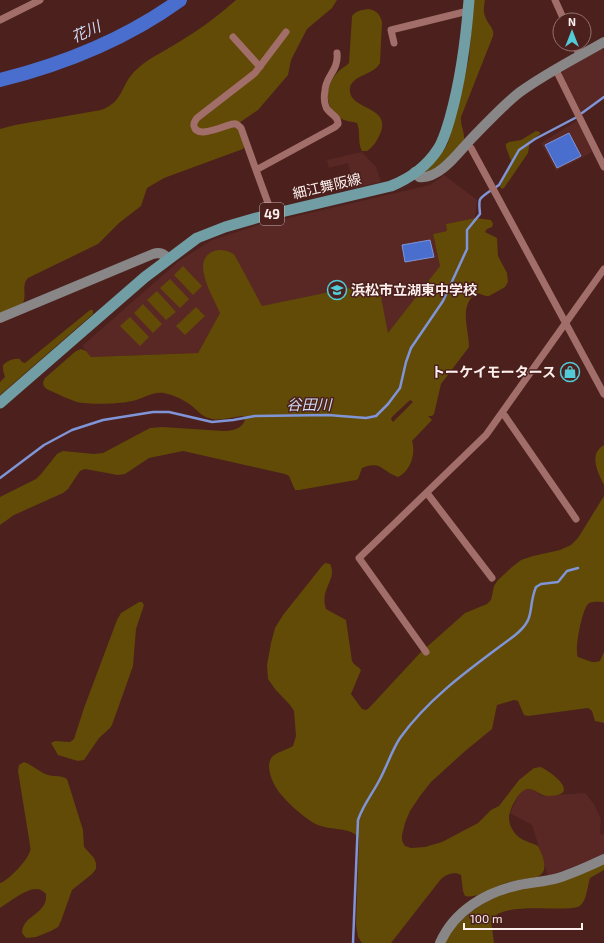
<svg xmlns="http://www.w3.org/2000/svg" width="604" height="943" viewBox="0 0 604 943" font-family="'Exo 2','Noto Sans JP',sans-serif">
<rect width="100%" height="100%" fill="#4b201d"/>
<path fill="#592824" d="M 602,48 L 604,52 L 604,96 L 581,112 L 562,74 L 563,71 Z
M 577,121 L 592,152 L 567,166 L 566,165 L 556,171 L 541,143 Z
M 362,152 L 376,167 L 381,182 L 354,188 L 348,163 L 329,168 L 327,160 Z
M 444,175 L 477,200 L 475,218 L 446,224 L 447,231 L 433,234 L 440,266 L 385,338 L 377,388 L 203,273 L 220,313 L 198,353 L 91,357 L 82,346 L 179,261 L 212,240 L 258,225 L 430,185 Z
M 528,789 L 534,790 L 542,796 L 585,793 L 594,804 L 601,819 L 600,833 L 602,835 L 604,834 L 604,854 L 568,869 L 548,876 L 532,825 L 510,813 L 519,794 L 522,790 Z"/>
<path fill="#624a07" fill-rule="evenodd" d="M 236,0 L 337,0 L 332,8 L 307,29 L 291,60 L 288,75 L 258,110 L 239,123 L 244,147 L 243,149 L 164,178 L 147,188 L 141,206 L 119,223 L 98,244 L 28,278 C 21,285 27,295 23,303 L 0,313 L 0,129 L 15,125 L 101,110 C 124,102 120,85 136,70 C 148,58 165,51 179,42 C 199,30 219,15 236,0 Z
M 474,0 L 485,0 C 484,5 483,11 485,16 C 487,24 495,28 493,36 L 461,117 C 460,125 465,132 464,140 C 454,152 442,167 426,172 L 427,169 L 444,150 L 448,143 L 456,115 L 469,58 Z
M 369,9 C 377,11 380,14 382,22 L 380,63 C 374,75 352,75 350,88 C 347,111 393,105 380,134 C 377,141 373,147 367,151 L 362,151 C 357,142 361,132 357,123 C 352,121 347,122 342,119 C 324,109 324,87 337,73 C 340,69 345,67 349,63 L 352,16 C 357,10 362,10 369,9 Z
M 536,131 L 540,132 L 540,134 L 530,141 L 528,153 L 504,188 L 501,189 L 500,186 L 510,166 L 511,161 L 506,147 L 506,144 L 509,142 L 521,140 Z
M 475,218 L 491,220 L 493,224 L 492,227 L 487,229 L 485,232 L 497,238 L 498,256 L 507,273 L 508,282 L 505,287 L 489,296 L 486,296 L 477,293 C 458,305 469,329 469,347 L 441,384 L 434,414 L 432,416 L 428,416 L 432,420 L 412,441 C 416,453 411,471 398,477 C 382,472 382,460 362,468 L 358,479 L 356,480 L 299,490 L 295,490 L 289,476 L 285,474 L 183,451 L 149,458 L 125,474 L 118,475 L 85,469 L 80,471 L 68,489 L 63,493 L 14,515 L 0,525 L 0,497 L 36,479 L 41,474 L 57,454 L 63,451 L 94,454 L 103,453 L 150,428 L 162,427 L 224,431 C 233,431 245,428 245,417 L 242,416 C 232,417 222,421 212,419 C 202,417 199,412 192,406 C 184,400 174,395 164,393 C 152,391 143,399 132,401 C 119,404 90,405 77,402 C 68,399 60,395 51,391 C 44,388 41,385 45,378 L 76,351 L 81,349 L 86,351 L 91,357 L 198,353 L 220,313 C 214,298 192,265 210,253 C 219,248 225,250 234,254 L 262,306 L 378,282 L 388,333 L 440,266 L 433,234 L 447,231 L 446,224 ZM 410,400 L 413,402 L 393,422 L 391,419 L 392,417 Z
M 183,266 L 202,286 L 193,295 L 174,275 Z
M 170,279 L 189,299 L 180,308 L 160,288 Z
M 157,291 L 176,312 L 166,320 L 147,300 Z
M 143,304 L 162,324 L 153,333 L 134,313 Z
M 196,307 L 205,316 L 185,335 L 176,326 Z
M 90,310 L 93,310 L 93,314 L 0,395 L 0,382 L 5,377 L 3,370 L 3,365 C 8,360 14,358 20,359 L 22,362 L 25,363 Z
M 130,317 L 149,337 L 140,346 L 120,326 Z
M 604,445 L 604,485 C 598,473 588,454 604,445 Z
M 604,496 L 604,602 C 600,602 591,601 588,604 C 582,610 574,650 578,657 L 592,662 L 596,662 L 600,661 L 604,652 L 604,723 L 595,721 L 592,711 L 588,708 L 528,716 L 524,715 L 518,701 L 514,700 L 497,705 L 492,729 L 464,752 L 431,782 L 420,796 L 410,811 L 405,823 L 402,835 L 402,841 L 405,846 L 411,848 L 425,847 L 442,842 L 478,823 L 491,810 L 499,806 L 519,780 L 534,768 L 541,767 C 555,774 581,796 548,796 C 540,796 536,789 528,789 C 519,789 509,810 509,818 C 509,823 511,828 514,832 C 519,840 530,842 538,846 C 543,856 550,872 537,877 C 526,879 514,880 503,884 C 491,888 478,899 465,896 L 463,891 L 461,875 C 455,871 446,874 441,879 L 391,943 L 362,943 L 358,937 L 356,925 L 359,838 C 350,826 328,831 316,824 C 305,819 283,799 277,789 C 272,782 265,765 272,757 C 275,753 288,749 293,746 L 296,736 L 294,711 L 290,705 L 275,689 L 268,679 L 267,665 L 271,643 L 275,628 L 283,615 L 322,566 L 325,563 L 330,564 C 338,580 319,588 326,609 L 346,620 L 352,661 C 355,666 358,666 361,670 L 351,694 L 362,709 L 366,710 L 369,708 L 420,653 L 465,613 L 487,604 L 491,600 L 494,586 L 498,580 L 512,567 L 521,560 L 533,556 L 560,550 L 571,545 L 578,538 Z
M 139,602 L 142,602 L 144,605 L 136,629 L 133,666 L 112,725 L 110,728 L 99,738 L 84,760 L 78,761 L 58,755 L 51,743 L 55,741 L 70,742 L 74,739 L 84,708 L 117,620 L 121,613 Z
M 24,762 C 33,765 39,772 48,775 C 55,777 62,775 67,779 L 83,830 L 84,847 L 94,858 L 96,863 L 96,869 L 92,874 L 72,890 L 61,921 L 58,927 L 51,931 L 36,937 L 26,938 L 22,933 C 23,914 48,915 46,894 C 45,893 43,891 41,890 C 30,885 10,902 0,908 L 0,883 C 8,881 28,860 30,851 C 31,849 30,847 30,845 L 18,771 L 19,765 Z
M 604,864 L 604,870 L 590,878 C 587,887 587,903 578,907 C 557,912 504,901 491,920 L 494,943 L 445,943 C 458,918 480,903 506,893 Z"/>
<path fill="#496ecd" stroke="#7f95d7" d="M 569,133 L 581,156 L 557,168 L 545,145 Z
M 430,240 L 434,257 L 405,262 L 402,245 Z"/>
<g fill="none" stroke-linecap="round" stroke-linejoin="round">
<path stroke="#7f95d7" stroke-width="2.5" d="M 582,113 L 604,97
M 496,187 L 499,185 L 519,150 L 535,139 L 575,118
M 0,478 L 44,445 L 72,430 L 103,420 L 153,412 L 169,412 L 212,422 L 233,420 L 255,416 L 328,415 L 366,418 L 376,416 L 388,404 L 400,388 L 406,362 L 411,348 L 443,301 L 467,249 L 467,230 L 480,214 C 479,199 477,200 490,191
M 353,943 L 358,820 C 363,805 373,793 380,779 C 387,766 392,750 400,738 C 430,696 474,666 514,636 C 537,618 527,609 536,587 L 541,584 L 558,582 L 567,571 L 578,568"/>
<path stroke="#496ecd" stroke-width="14" d="M 0,80 C 64,64 126,39 180,0"/>
<path stroke="#a16e69" stroke-width="7" d="M 555,0 L 564,20
M 0,20 L 40,0
M 233,37 L 260,67
M 394,43 L 391,30 L 468,11
M 574,44 L 580,56
M 556,70 L 604,167
M 466,144 L 471,148 L 604,394
M 256,170 L 241,128 C 238,125 236,123 233,124 C 225,125 197,140 194,126 C 193,123 195,121 197,118 L 255,73 L 286,32
M 272,214 L 256,170 L 335,127 L 338,124 C 339,116 329,114 326,107 C 324,102 324,96 325,91 C 325,76 339,71 337,53
M 502,413 L 505,416 L 576,519
M 427,493 L 492,578
M 426,652 L 359,558 L 486,435 L 604,269"/>
<path stroke="#888686" stroke-width="10" d="M 415,172 L 419,177 C 440,180 460,150 473,137 C 488,122 503,105 520,92 C 546,73 576,58 604,42
M 0,318 L 153,254 C 159,252 164,253 168,259
M 440,943 C 454,911 486,892 519,885 C 532,882 545,882 558,878 C 574,873 589,866 604,859"/>
<path stroke="#709ea4" stroke-width="11" d="M 0,403 L 145,277 L 197,238 L 225,227 L 256,218 L 391,186 C 409,179 427,166 438,149 C 444,140 447,128 450,118 C 461,79 466,40 469,0"/>
</g>
<defs>
<g id="school-ring" transform="scale(1)"><circle r="9.5" fill="#4b201d" stroke="#52cbd9" stroke-width="1.5"/><path d="M0-5L7-2L0 1L-7-2ZM-4 1L0 2.5L4 1V4Q0 6-4 4Z" fill="#52cbd9"/></g>
<g id="shop-ring" transform="scale(1)"><circle r="9.5" fill="#4b201d" stroke="#52cbd9" stroke-width="1.5"/><path d="M-5-2.5h2.3a2.7 3.5 0 0 1 5.4 0H5L5.5 6h-11ZM-1.5-2.5h3a1.5 2.3 0 0 0-3 0Z" fill="#52cbd9"/></g>
</defs>
<g fill-rule="evenodd">
<use href="#school-ring" x="337" y="290"/>
<use href="#shop-ring" x="570" y="372"/>
</g>
<g text-anchor="middle" stroke-width="3" stroke-linejoin="round" paint-order="stroke">
<rect fill="#4b201d" stroke="#c7b2af" stroke-width="1" x="260" y="203" width="24" height="22" rx="3"/>
<g font-size="13" font-weight="bold" fill="#fcf0ee">
<text x="272" y="219">49</text>
</g>
<g font-size="14" fill="#fcf0ee" stroke="#4b201d">
<text transform="translate(327 186) rotate(-13)" y="5">細江舞阪線</text>
</g>
<g font-size="14" font-weight="bold" fill="#fcf0ee" stroke="#4b201d" text-anchor="start">
<text x="351" y="295">浜松市立湖東中学校</text>
<text x="556" y="377" text-anchor="end">トーケイモータース</text>
</g>
<g font-size="15" font-style="italic" fill="#cfdbf4" stroke="#4b201d">
<text transform="translate(86 32) rotate(-24)" y="5">花川</text>
<text x="309" y="410">谷田川</text>
</g>
</g>
<g transform="translate(572 32)"><circle r="19" fill="#4b201d" stroke="#927371"/>
<path d="M0-3L7 15L0 10L-7 15Z" fill="#52cbd9"/>
<text y="-6" font-size="11" font-weight="bold" text-anchor="middle" fill="#fcf0ee">N</text>
</g>
<path d="M464 923v6h118v-6" fill="none" stroke="#fcf0ee" stroke-width="2"/>
<text x="470" y="923" font-size="12" fill="#fcf0ee" stroke="#4b201d" stroke-width="3" paint-order="stroke">100 m</text>
</svg>
